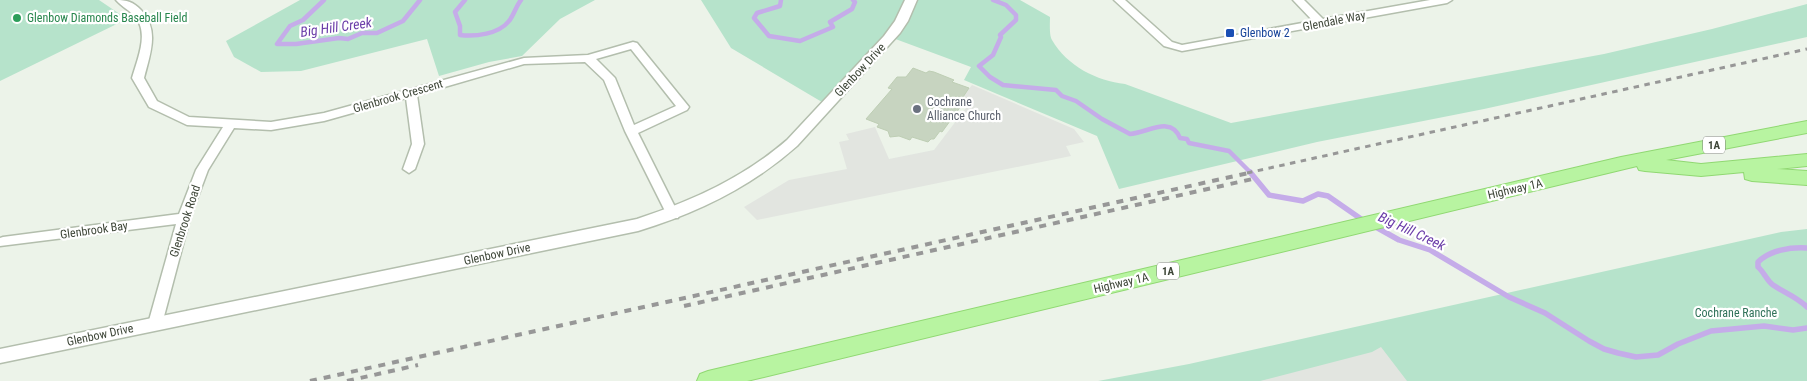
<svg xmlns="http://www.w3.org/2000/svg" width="1807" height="381" viewBox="0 0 1807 381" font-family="'Roboto Condensed',sans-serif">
<rect width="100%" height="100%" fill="#ecf3e9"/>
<path fill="#b6e3cb" d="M 0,0 L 99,0 L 127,19 L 0,81 Z
M 300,0 L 595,0 L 560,19 L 522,56 L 489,62 L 439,76 L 427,39 L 301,71 L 261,72 L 234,57 L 226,41 Z
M 701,0 L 1020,0 L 1050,17 C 1050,23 1049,35 1052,40 C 1067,66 1097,81 1125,84 L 1231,123 L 1604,54 L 1712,29 L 1807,4 L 1807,37 L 1484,109 L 1317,142 L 1119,189 L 1097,136 L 964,80 L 971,67 L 890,37 L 827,105 L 731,48 Z
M 1807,229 L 1807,381 L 1098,381 L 1189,364 L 1781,232 Z"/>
<path fill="#e2e5e0" d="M 972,85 L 1074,129 L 1084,142 L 1066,146 L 1071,156 L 757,220 L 744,207 L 789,180 L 847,169 L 839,142 L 849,140 L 846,134 L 875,127 L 889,159 L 934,150 L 972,100 L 963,96 Z
M 1381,347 L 1407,381 L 1260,381 L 1372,352 Z"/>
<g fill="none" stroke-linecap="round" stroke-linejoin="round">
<path stroke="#c5ace9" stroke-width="4.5" d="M 324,0 L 303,20 L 290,26 L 277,44 L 296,44 L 339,38 L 348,39 L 362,33 L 377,33 L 403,21 L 420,0
M 465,0 L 455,12 L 460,26 L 460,35 C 475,37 499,34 509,21 C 514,15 516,6 521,0
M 781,0 L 780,6 L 757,13 L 754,18 L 769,36 L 800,41 L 833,27 L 830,22 L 852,9 L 855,2 L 853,0
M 993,0 L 1006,5 L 1016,15 L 1016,20 L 1000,35 L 1001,37 L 993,55 L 979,66 L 990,77 L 1003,85 L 1056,90 L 1062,96 L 1076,101 L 1102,119 L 1130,134 C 1147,133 1171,115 1180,138 L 1187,139 L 1189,143 L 1229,151 L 1251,173"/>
<path stroke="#c5ace9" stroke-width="5.5" d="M 1250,172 L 1269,195 L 1303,201 L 1318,194 L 1328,196 L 1364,221
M 1374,226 L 1399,240 L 1430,250 L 1509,297 L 1545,313 L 1589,341 L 1604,349 L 1618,353 L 1636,357 L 1658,355 L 1678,344 L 1711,331 L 1764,326 L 1793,330 L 1807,328
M 1807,248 C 1791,247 1770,250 1758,262 L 1758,267 C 1764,272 1767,281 1773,285 C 1785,293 1797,297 1807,307"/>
</g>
<path fill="#c7d4c0" stroke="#beceb4" d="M 913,68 L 926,73 L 929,71 L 934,72 L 954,80 L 952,82 L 969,88 L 963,97 L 967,98 L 942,132 L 940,131 L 934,139 L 931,139 L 928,142 L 912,137 L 910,140 L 899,136 L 890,137 L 888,131 L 877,127 L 879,124 L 866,119 L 892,89 L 888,88 L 897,77 L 906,77 Z"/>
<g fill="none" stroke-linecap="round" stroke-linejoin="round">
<g stroke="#b3bead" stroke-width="3">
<path id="minor" d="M 116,0 C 127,0 133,2 141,10 C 160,30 150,54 144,78 L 157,101 L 189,117 L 271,122 L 324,113 L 524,58 L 588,55 L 633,42 L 637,43 L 689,107 L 687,110 L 638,133 L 679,215 L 678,218 L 668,218 L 667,215 L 625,131 L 604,80 L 585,62 L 524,64 L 417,95 L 424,144 L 415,169 L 409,173 L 403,169 L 412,144 L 406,98 L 324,121 L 271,130 L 234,128 L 208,170 L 190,218 L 162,324 L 160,328 L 155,330 L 150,328 L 148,324 L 176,224 L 0,246 L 0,238 L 3,237 L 179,214 L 196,170 L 223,127 L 187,125 L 149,107 L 132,78 C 137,60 149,34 136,18 C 131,11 122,7 116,0 ZM 631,49 L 676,106 L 634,125 L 615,78 L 596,59 Z
M 1114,0 L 1125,0 L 1172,42 L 1182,45 L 1313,21 L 1293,0 L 1304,0 L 1323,19 L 1430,0 L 1452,0 L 1447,3 L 1182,51 L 1164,46 Z"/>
</g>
<g stroke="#b3bead" stroke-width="3">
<path id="tertiary" d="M 905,0 L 917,0 L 908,21 L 900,33 L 797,146 C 751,187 697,213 638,231 L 0,363 L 0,349 L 637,219 C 692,201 743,178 787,140 L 884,36 L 895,21 Z"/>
</g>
<g stroke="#90d872" stroke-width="2">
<path id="primary" d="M 1807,121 L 1807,133 L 1666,160 L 1701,164 L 1807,154 L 1807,166 L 1777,169 L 1807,171 L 1807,185 L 1752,181 L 1745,179 L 1744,172 L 1701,176 L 1645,171 L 1639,170 L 1637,166 L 747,381 L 697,381 L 700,374 L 708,371 L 1621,157 Z"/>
</g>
<use href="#minor" fill="#fff" fill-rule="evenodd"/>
<use href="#tertiary" fill="#fff" fill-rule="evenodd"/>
<use href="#primary" fill="#b8f4a1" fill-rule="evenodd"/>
<path stroke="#979797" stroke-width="3" stroke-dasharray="5.5 5.5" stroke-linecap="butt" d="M 1247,173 L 1807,49"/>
<path stroke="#979797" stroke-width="4" stroke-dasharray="7 7" stroke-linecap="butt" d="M 684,306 L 1257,178
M 310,381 L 1253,172
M 347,381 L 418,365"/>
</g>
<circle fill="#2e9e5b" stroke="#fff" stroke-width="2" cx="17" cy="18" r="5"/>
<rect fill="#1a4fb4" stroke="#fff" stroke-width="2" x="1225" y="28" width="10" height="10" rx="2.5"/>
<circle fill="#6b7280" stroke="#fff" stroke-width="2" cx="917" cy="109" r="5"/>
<g text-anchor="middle" stroke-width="4.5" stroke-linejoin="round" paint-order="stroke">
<g fill="#fff" stroke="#787e74" stroke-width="1">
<rect x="1703" y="136.5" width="22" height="17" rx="4"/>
<rect x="1157" y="262.5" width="22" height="17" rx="4"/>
</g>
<g font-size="11" font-weight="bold" fill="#3e4638">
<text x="1714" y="149">1A</text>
<text x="1168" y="275">1A</text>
</g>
<g font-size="12" fill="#27864d" stroke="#fff" text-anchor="start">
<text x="27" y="22">Glenbow Diamonds Baseball Field</text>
</g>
<g font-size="12" fill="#3e4638" stroke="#fff">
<text transform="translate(1334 21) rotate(-11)" y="4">Glendale Way</text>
<text transform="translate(860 70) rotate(-47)" y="4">Glenbow Drive</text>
<text transform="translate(398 96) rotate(-16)" y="4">Glenbrook Crescent</text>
<text transform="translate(1515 189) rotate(-13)" y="4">Highway 1A</text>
<text transform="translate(185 221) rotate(-72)" y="4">Glenbrook Road</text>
<text transform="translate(94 230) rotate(-8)" y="4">Glenbrook Bay</text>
<text transform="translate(497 254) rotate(-12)" y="4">Glenbow Drive</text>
<text transform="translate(1121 283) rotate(-13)" y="4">Highway 1A</text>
<text transform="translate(100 335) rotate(-12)" y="4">Glenbow Drive</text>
</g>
<g font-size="12" fill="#164399" stroke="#fff" text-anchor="start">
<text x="1240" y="37">Glenbow 2</text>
</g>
<g font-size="12" fill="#5b616d" stroke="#fff" text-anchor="start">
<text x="927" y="106">Cochrane<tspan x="927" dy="14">Alliance Church</tspan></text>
</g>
<g font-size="12" fill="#31725a" stroke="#fff">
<text x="1736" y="317">Cochrane Ranche</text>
</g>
<g font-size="14" font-style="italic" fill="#6a3ca8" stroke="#fff">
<text transform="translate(336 27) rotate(-8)" y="5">Big Hill Creek</text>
<text transform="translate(1412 231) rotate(25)" y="5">Big Hill Creek</text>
</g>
</g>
</svg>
